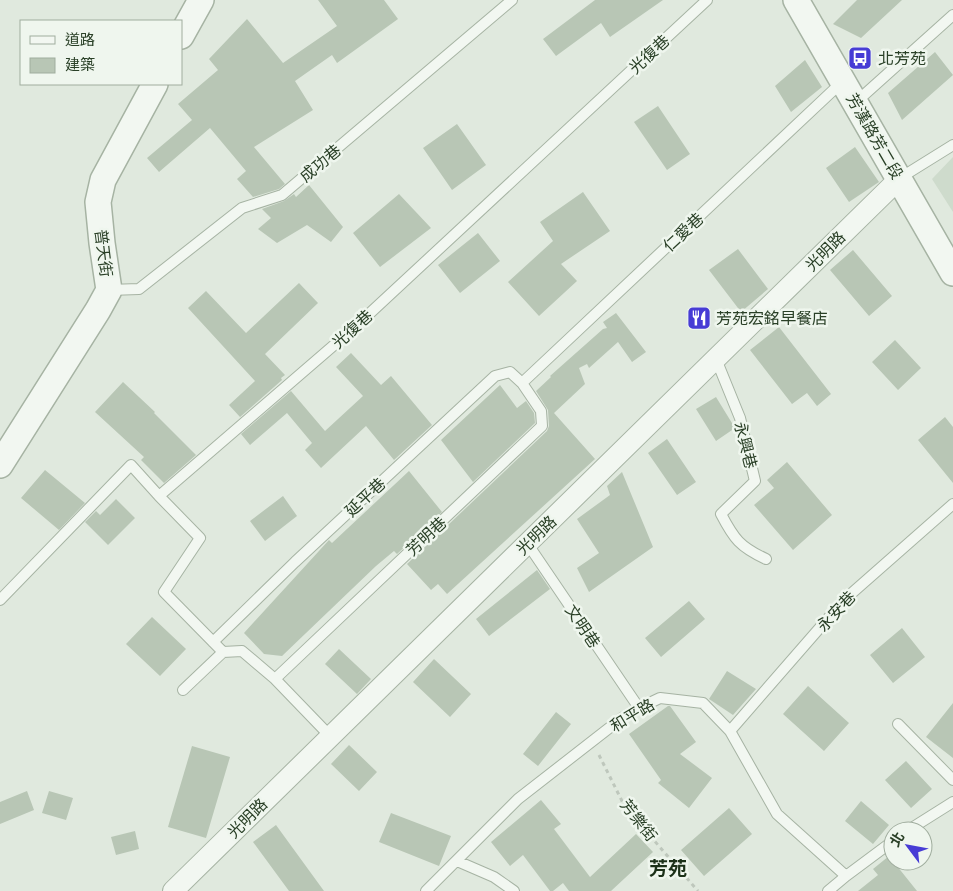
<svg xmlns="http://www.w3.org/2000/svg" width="953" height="891" viewBox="0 0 953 891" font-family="'Exo 2','Noto Sans TC',sans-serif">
<rect width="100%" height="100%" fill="#e0e9de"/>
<path fill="#cedbcc" d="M 953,157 L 953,212 L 932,179 Z"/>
<path fill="#b8c6b5" d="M 318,0 L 384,0 L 398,19 L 337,63 L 332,55 L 295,81 L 313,110 L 254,147 L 285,184 L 279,189 L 253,197 L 237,179 L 246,171 L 210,128 L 159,172 L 147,158 L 192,120 L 178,104 L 218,70 L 209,59 L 247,19 L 283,63 L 337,26 Z
M 595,0 L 663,0 L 610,37 L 601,23 L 556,56 L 543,39 Z
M 857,0 L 902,0 L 861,38 L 833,24 Z
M 935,52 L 953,75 L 902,120 L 888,93 Z
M 805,60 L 822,87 L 791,112 L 775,86 Z
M 658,106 L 690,154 L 667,170 L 634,122 Z
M 457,124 L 486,165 L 452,190 L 423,148 Z
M 855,147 L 879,182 L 849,202 L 826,168 Z
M 309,185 L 343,227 L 331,242 L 307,225 L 277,243 L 258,229 L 271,218 L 262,209 L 284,201 L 294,194 L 296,197 Z
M 583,192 L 610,231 L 561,264 L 577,281 L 539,316 L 508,282 L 553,241 L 540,222 Z
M 399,194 L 431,228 L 380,267 L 353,233 Z
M 478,233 L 500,261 L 460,293 L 438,265 Z
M 738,249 L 768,289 L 741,312 L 709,270 Z
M 853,250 L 892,296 L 869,316 L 830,270 Z
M 299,283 L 318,303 L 265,354 L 285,375 L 281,378 L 282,380 L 240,417 L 229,405 L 255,381 L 188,308 L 206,291 L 246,333 Z
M 616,313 L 646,352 L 632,362 L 618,342 L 589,368 L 587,364 L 579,368 L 585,384 L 554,413 L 595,459 L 447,594 L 438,584 L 431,590 L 407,564 L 547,431 L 549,426 L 548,410 L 536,391 L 551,377 L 550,376 L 603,329 L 607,328 L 603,322 Z
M 779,327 L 831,394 L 817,406 L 807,393 L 792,404 L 750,350 Z
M 895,340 L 921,368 L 898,390 L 872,362 Z
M 351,353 L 381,385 L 391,376 L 432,425 L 394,460 L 366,426 L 321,468 L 305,450 L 312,443 L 287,413 L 250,445 L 241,434 L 291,391 L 325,431 L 363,396 L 336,367 Z
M 123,382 L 155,412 L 154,413 L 196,455 L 164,483 L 141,460 L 144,457 L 95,412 Z
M 500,385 L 517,408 L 526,401 L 534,413 L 535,423 L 473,482 L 441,440 Z
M 716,397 L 735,428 L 716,441 L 696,409 Z
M 945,417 L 953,427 L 953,483 L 918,440 Z
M 667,439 L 696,482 L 677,495 L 648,453 Z
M 787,462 L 832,515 L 793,550 L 754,505 L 774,488 L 767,480 Z
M 45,470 L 85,503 L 59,530 L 21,498 Z
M 409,471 L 442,512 L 397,554 L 394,551 L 376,566 L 282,656 L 264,654 L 244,633 L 329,540 L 332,543 Z
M 622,472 L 653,547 L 589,592 L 577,568 L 599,553 L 577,519 L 610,495 L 607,486 Z
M 283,496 L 297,516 L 265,541 L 250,521 Z
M 116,499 L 135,518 L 108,545 L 85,522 L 96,511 L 100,515 Z
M 537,570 L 550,589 L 489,636 L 476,619 Z
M 689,601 L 705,619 L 661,657 L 645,638 Z
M 152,617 L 186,649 L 160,676 L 126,644 Z
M 902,628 L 925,657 L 893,683 L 870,655 Z
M 339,649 L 371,679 L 357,694 L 325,664 Z
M 434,659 L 471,694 L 450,717 L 413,682 Z
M 727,671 L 756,689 L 733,715 L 709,699 Z
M 808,686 L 849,723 L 824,751 L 783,714 Z
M 953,703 L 953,758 L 926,737 Z
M 668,706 L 670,706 L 696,742 L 680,754 L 712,778 L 689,808 L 658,783 L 661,780 L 629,734 Z
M 556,712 L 571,724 L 538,766 L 523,754 Z
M 349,745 L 377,772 L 359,791 L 331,764 Z
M 192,746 L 230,757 L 206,838 L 168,827 Z
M 906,761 L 932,789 L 911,808 L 885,780 Z
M 27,791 L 34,810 L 0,824 L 0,802 Z
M 49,791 L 73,798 L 66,820 L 42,813 Z
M 541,800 L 561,824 L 554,829 L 590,877 L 636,834 L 653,852 L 611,891 L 569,891 L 563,883 L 553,891 L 550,891 L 523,855 L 510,866 L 491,842 Z
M 861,801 L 889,825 L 873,844 L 845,821 Z
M 729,808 L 752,834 L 704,876 L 681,850 Z
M 391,813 L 451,836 L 439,866 L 379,842 Z
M 276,825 L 324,891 L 289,891 L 253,842 Z
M 135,831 L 139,849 L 116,855 L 111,837 Z
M 889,856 L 917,891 L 858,891 L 878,875 L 873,869 Z"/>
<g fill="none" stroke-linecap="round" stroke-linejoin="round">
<g stroke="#a6b3a3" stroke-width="12">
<path id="service" d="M 855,103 L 953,15
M 900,178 L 953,145
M 109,290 L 139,289 L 242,208 L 282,195 L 512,0
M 716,359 L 740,418 L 755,481 L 721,514 C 734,539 740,547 766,559
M 522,383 L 842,82
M 159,496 L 200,538 L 164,592 L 223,652 L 183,690
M 527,543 L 639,708
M 0,600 L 131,465 L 159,496 L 355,327 L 707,0
M 213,642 L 295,562 L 495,376 L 510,372 L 522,383 L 541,411 L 542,426 L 275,679
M 223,652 L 242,651 L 275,679 L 330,736
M 898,724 L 953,780
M 730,731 L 844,600 L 953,504
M 907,831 L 953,802
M 457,861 L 494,877 L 514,891
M 426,891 L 518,799 L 622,718 L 639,708 L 660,698 L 703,703 L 730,731 L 777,814 L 846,876 L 893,841
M 828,891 L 846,876"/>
</g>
<g stroke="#a6b3a3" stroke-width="22">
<path id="minor" d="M 173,891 L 900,178"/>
</g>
<g stroke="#a6b3a3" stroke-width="28">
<path id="tertiary" d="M 796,0 L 953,273
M 181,36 L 201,0
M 0,465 L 98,310 L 109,290 L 102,243 L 98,202 L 103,180 L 155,84"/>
</g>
<path stroke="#bec7bc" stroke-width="3" stroke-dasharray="4 4" stroke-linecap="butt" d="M 599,755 L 625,807 L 698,891"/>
<use href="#service" stroke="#f2f7f1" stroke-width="10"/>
<use href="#minor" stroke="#f2f7f1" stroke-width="20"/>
<use href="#tertiary" stroke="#f2f7f1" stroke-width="25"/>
</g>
<defs>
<g id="bus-square" transform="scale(1.25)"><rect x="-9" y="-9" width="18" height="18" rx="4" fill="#473cd5" stroke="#eff6ee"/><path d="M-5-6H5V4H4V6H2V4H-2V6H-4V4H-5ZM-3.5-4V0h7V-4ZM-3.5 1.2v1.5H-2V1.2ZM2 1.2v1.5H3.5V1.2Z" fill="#fff"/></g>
<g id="restaurant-square" transform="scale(1.25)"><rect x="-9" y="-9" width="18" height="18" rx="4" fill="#473cd5" stroke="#eff6ee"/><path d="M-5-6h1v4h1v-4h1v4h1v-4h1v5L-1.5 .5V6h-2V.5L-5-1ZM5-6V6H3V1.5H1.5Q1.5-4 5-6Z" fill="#fff"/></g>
</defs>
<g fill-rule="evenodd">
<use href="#bus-square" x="860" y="58"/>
<use href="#restaurant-square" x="699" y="318"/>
</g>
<g text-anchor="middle" stroke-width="5" stroke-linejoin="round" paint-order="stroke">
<g font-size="16" fill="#2a4027" stroke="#eff6ee">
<text transform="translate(649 54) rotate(-43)" y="6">光復巷</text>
<text transform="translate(875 136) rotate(60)" y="6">芳漢路芳二段</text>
<text transform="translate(320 163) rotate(-40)" y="6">成功巷</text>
<text transform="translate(683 232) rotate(-43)" y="6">仁愛巷</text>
<text transform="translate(825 251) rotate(-45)" y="6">光明路</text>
<text transform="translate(104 253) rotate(83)" y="6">普天街</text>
<text transform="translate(352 329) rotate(-42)" y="6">光復巷</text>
<text transform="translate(746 445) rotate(76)" y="6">永興巷</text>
<text transform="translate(365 497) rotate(-43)" y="6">延平巷</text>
<text transform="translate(536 535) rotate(-44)" y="6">光明路</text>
<text transform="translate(426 536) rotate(-43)" y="6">芳明巷</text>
<text transform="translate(836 611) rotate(-47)" y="6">永安巷</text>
<text transform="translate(583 626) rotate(56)" y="6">文明巷</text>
<text transform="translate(632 715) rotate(-31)" y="6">和平路</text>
<text transform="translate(247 818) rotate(-45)" y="6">光明路</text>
<text transform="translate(639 820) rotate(52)" y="6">芳樂街</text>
</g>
<g font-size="16" fill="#2a4027" stroke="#eff6ee" text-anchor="start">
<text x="878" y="64">北芳苑</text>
<text x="716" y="324">芳苑宏銘早餐店</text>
</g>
<g font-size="19" font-weight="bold" fill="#1c3119" stroke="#eff6ee">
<text x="668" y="875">芳苑</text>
</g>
</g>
<rect x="20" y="20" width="162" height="65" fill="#eff6ee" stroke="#a0ad9e"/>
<rect x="30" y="36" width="25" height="8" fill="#f2f7f1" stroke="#a0ad9e"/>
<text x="65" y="45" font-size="15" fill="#2a4027">道路</text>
<rect x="30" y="58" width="25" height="15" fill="#b8c6b5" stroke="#a0ad9e"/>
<text x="65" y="70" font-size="15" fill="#2a4027">建築</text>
<g transform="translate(908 846) rotate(302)"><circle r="24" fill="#eff6ee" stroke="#a0ad9e"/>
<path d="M0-4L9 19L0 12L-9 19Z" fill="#473cd5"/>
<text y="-8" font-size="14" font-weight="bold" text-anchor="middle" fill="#2a4027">北</text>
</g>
</svg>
